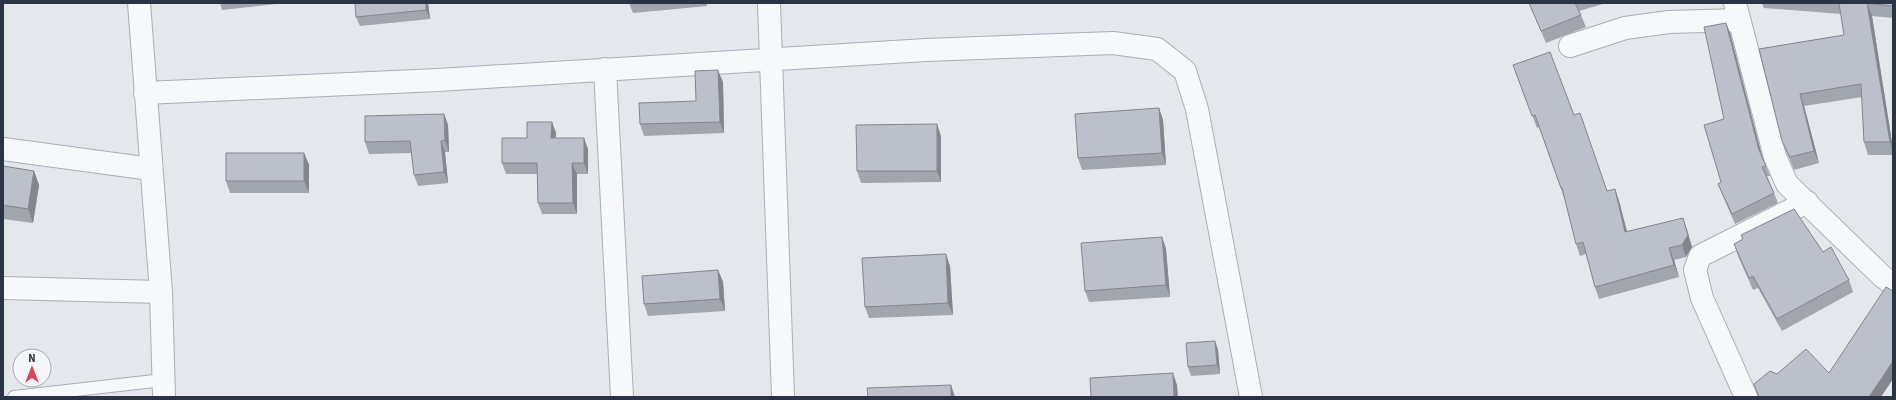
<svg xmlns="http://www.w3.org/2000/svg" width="1896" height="400" viewBox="0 0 1896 400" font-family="'Source Sans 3',sans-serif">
<rect width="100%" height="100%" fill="#e4e7ec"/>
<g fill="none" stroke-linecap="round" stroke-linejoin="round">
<g stroke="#a9aeb7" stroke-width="14">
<path id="lane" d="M 14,397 L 163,380"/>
</g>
<g stroke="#a9aeb7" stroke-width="24">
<path id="street" d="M 139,3 L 161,292 L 164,397
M 769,3 L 783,397
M 1735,3 L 1775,157 L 1787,184 L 1883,277 L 1893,284
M 1570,46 L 1625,28 L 1669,22 L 1739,20
M 605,69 L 622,397
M 145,93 L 438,80 L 926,50 L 1113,43 L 1157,49 L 1185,71 L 1197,109 L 1251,397
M 3,149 L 151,169
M 3,288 L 161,292
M 1746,397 L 1702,298 L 1695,270 L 1700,256 L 1807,202"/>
</g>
<use href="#lane" stroke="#f7f8fa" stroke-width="12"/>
<use href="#street" stroke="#f7f8fa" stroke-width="22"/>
</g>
<path fill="#a1a5ae" d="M 220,3 L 285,3 L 222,10 Z
M 428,3 L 430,19 L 360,26 L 356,17 Z
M 629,3 L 707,3 L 707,6 L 633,13 Z
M 1529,3 L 1606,3 L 1579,11 L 1586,27 L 1546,43 Z
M 1762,3 L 1893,3 L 1893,18 L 1872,16 L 1893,149 L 1893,155 L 1868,155 L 1864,142 L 1862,97 L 1804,106 L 1819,163 L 1794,170 L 1787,153 L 1782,141 L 1759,49 L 1844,35 L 1841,14 L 1764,8 Z
M 1726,23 L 1730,33 L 1762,156 L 1770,176 L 1767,176 L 1774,193 L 1778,203 L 1735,224 L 1722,194 L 1718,184 L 1721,182 L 1724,119 Z
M 1513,65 L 1574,115 L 1607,191 L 1615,189 L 1619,201 L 1627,231 L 1687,230 L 1692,247 L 1686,257 L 1674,260 L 1679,277 L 1599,299 L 1595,287 L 1586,254 L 1580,256 L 1576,244 L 1565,200 L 1539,127 L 1537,128 Z
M 723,82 L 724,133 L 644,136 L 640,124 L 696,101 Z
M 1159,108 L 1163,120 L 1166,165 L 1082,170 L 1078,158 Z
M 444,114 L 448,125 L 449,152 L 445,152 L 448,183 L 418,186 L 414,175 L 411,153 L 369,154 L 365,142 Z
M 552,122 L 556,133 L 555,138 L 588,149 L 588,174 L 577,174 L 577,214 L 542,214 L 538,203 L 537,174 L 506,174 L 502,163 Z
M 941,136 L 941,182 L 861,183 L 857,171 Z
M 304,153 L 309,165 L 309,193 L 230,193 L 226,181 Z
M 3,166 L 34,171 L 39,185 L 33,223 L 3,219 Z
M 1162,237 L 1166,249 L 1170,297 L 1089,302 L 1085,291 Z
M 1734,244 L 1823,252 L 1849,280 L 1853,292 L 1782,331 L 1758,288 L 1753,290 L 1738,256 Z
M 950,266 L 953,315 L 869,318 L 865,307 Z
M 718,270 L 723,282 L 725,311 L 648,316 L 644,304 Z
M 1215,341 L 1218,350 L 1220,374 L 1191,376 L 1188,367 Z"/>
<path fill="#83868d" d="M 426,3 L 428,3 L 430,19 L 426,10 Z
M 1867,3 L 1872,16 L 1893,149 L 1893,152 L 1890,142 Z
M 1726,23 L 1730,33 L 1763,160 L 1759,150 Z
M 718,70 L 723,82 L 724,133 L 720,122 Z
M 1800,94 L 1804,106 L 1819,163 L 1814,151 Z
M 1159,108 L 1163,120 L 1166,165 L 1162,153 Z
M 444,114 L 448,125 L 449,152 L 445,140 Z
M 552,122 L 556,133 L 555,149 L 551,138 Z
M 937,124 L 941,136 L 941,182 L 937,171 Z
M 584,138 L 588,149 L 588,174 L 584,163 Z
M 441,141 L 445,152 L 448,183 L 444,172 Z
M 304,153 L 309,165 L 309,193 L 304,181 Z
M 572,163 L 577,174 L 577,214 L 573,203 Z
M 34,171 L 39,185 L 33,223 L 28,209 Z
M 1615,189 L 1619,201 L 1630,244 L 1625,232 Z
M 1683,218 L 1687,230 L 1692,247 L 1686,257 L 1682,245 Z
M 1162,237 L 1166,249 L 1170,297 L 1166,285 Z
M 1669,248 L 1674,260 L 1679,277 L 1674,265 Z
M 946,254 L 950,266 L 953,315 L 948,303 Z
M 718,270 L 723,282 L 725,311 L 720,299 Z
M 1215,341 L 1218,350 L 1220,374 L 1217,365 Z
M 1893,361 L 1893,379 L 1881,397 L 1869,397 Z
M 1173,373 L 1177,385 L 1178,397 L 1174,397 Z
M 951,385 L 955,397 L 951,397 Z"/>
<path fill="#bbc0ca" stroke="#83868d" d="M 355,3 L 426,3 L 426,10 L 356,17 Z
M 1529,3 L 1575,3 L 1581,15 L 1541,31 Z
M 1839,3 L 1893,3 L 1893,6 L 1867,3 L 1890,142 L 1864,142 L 1861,84 L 1800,94 L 1814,151 L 1790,157 L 1782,141 L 1759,49 L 1844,35 Z
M 1726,23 L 1759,150 L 1766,166 L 1762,167 L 1774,193 L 1732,214 L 1718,184 L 1721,182 L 1704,125 L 1724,119 L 1704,27 Z
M 1550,52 L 1574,115 L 1580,113 L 1607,191 L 1615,189 L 1625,232 L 1683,218 L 1688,235 L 1682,245 L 1669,248 L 1674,265 L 1595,287 L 1583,242 L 1576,244 L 1562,188 L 1561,188 L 1535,115 L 1532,116 L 1513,65 Z
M 718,70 L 720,122 L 640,124 L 639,103 L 696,101 L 695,71 Z
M 1159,108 L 1162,153 L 1078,158 L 1075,114 Z
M 444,114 L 445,140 L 441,141 L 444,172 L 414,175 L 410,141 L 365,142 L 365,116 Z
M 527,122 L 552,122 L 551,138 L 584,138 L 584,163 L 572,163 L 573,203 L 538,203 L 537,163 L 502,163 L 502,138 L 527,138 Z
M 937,124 L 937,171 L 857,171 L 856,125 Z
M 226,153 L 304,153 L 304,181 L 226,181 Z
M 3,166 L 34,171 L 28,209 L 3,205 Z
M 1794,209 L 1823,252 L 1831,247 L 1849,280 L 1777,319 L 1753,276 L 1749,278 L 1734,244 L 1743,239 L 1741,235 Z
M 1162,237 L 1166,285 L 1085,291 L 1081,243 Z
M 946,254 L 948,303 L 865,307 L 862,258 Z
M 718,270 L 720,299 L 644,304 L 642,276 Z
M 1886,287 L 1893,291 L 1893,361 L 1869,397 L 1759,397 L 1754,384 L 1770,371 L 1777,374 L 1806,349 L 1829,373 Z
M 1215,341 L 1217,365 L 1188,367 L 1186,343 Z
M 1173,373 L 1174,397 L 1091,397 L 1090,378 Z
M 951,385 L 951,397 L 868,397 L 867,388 Z"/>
<rect width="1896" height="400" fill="none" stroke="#2b3445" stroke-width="8"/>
<g transform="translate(32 368)"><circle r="19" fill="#f4f6f9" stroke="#a4a8b1"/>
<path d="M0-3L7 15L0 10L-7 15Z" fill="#d1495b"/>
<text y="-6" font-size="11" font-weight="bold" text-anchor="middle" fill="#2b3445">N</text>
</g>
</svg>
